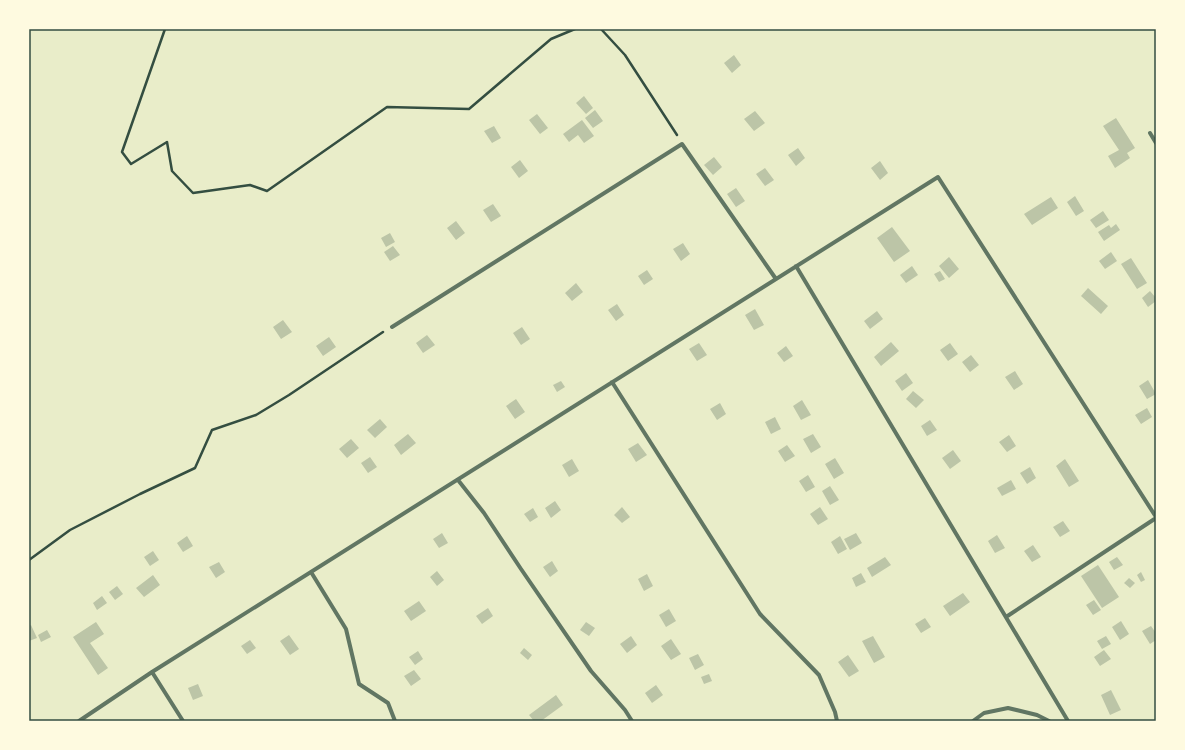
<svg xmlns="http://www.w3.org/2000/svg" width="1185" height="750" viewBox="0 0 1185 750" font-family="'Noto Sans',sans-serif">
<rect width="100%" height="100%" fill="#e9edc9"/>
<path fill="#bcc5a7" d="M 734,55 L 741,65 L 732,73 L 724,63 Z
M 584,96 L 593,108 L 586,114 L 576,103 Z
M 595,110 L 603,121 L 593,128 L 585,118 Z
M 755,111 L 765,123 L 754,131 L 744,119 Z
M 537,114 L 548,128 L 540,134 L 529,120 Z
M 1116,118 L 1135,148 L 1127,153 L 1130,158 L 1115,168 L 1108,156 L 1119,150 L 1103,126 Z
M 582,120 L 594,136 L 584,143 L 578,135 L 569,142 L 563,134 Z
M 494,126 L 501,138 L 492,143 L 484,131 Z
M 798,148 L 805,158 L 796,166 L 788,155 Z
M 714,157 L 722,167 L 713,175 L 704,165 Z
M 520,160 L 528,171 L 519,178 L 511,167 Z
M 880,161 L 888,173 L 880,180 L 871,168 Z
M 765,168 L 774,180 L 765,186 L 756,174 Z
M 736,188 L 745,201 L 736,207 L 727,194 Z
M 1075,196 L 1084,211 L 1076,216 L 1067,202 Z
M 1051,197 L 1058,208 L 1032,225 L 1024,214 Z
M 493,204 L 501,216 L 491,222 L 483,210 Z
M 1103,211 L 1109,220 L 1096,228 L 1090,220 Z
M 456,221 L 465,233 L 456,240 L 447,228 Z
M 1116,224 L 1120,230 L 1104,241 L 1098,232 L 1109,225 L 1111,228 Z
M 892,227 L 910,251 L 894,262 L 877,238 Z
M 390,233 L 395,242 L 386,247 L 381,238 Z
M 683,243 L 690,254 L 681,261 L 673,249 Z
M 393,246 L 400,255 L 390,261 L 384,252 Z
M 1111,252 L 1117,261 L 1105,269 L 1099,261 Z
M 949,257 L 959,269 L 949,278 L 939,266 Z
M 1131,258 L 1147,283 L 1137,289 L 1121,264 Z
M 912,266 L 918,275 L 906,283 L 900,275 Z
M 647,270 L 653,279 L 644,285 L 638,276 Z
M 940,271 L 945,279 L 939,282 L 934,274 Z
M 576,283 L 583,292 L 572,301 L 565,293 Z
M 1088,288 L 1108,306 L 1101,314 L 1081,296 Z
M 1150,291 L 1156,298 L 1156,301 L 1148,307 L 1142,298 Z
M 617,304 L 624,315 L 616,321 L 608,310 Z
M 755,309 L 764,325 L 754,330 L 745,315 Z
M 877,311 L 883,319 L 870,329 L 864,321 Z
M 283,320 L 292,332 L 281,339 L 273,327 Z
M 522,327 L 530,339 L 521,345 L 513,333 Z
M 427,335 L 435,345 L 423,353 L 416,343 Z
M 329,337 L 336,347 L 323,356 L 316,346 Z
M 891,342 L 899,351 L 881,366 L 874,357 Z
M 699,343 L 707,355 L 697,361 L 689,349 Z
M 950,343 L 958,354 L 948,361 L 940,350 Z
M 786,346 L 793,356 L 784,362 L 777,353 Z
M 971,355 L 979,365 L 970,372 L 962,362 Z
M 1015,371 L 1023,384 L 1014,390 L 1005,377 Z
M 906,373 L 913,383 L 902,391 L 895,381 Z
M 1148,380 L 1156,394 L 1147,399 L 1139,386 Z
M 561,381 L 565,387 L 557,392 L 553,385 Z
M 913,391 L 924,400 L 916,408 L 906,399 Z
M 516,399 L 525,412 L 515,419 L 506,406 Z
M 802,400 L 811,415 L 801,420 L 793,406 Z
M 720,403 L 726,414 L 717,420 L 710,409 Z
M 1147,408 L 1152,417 L 1141,424 L 1135,415 Z
M 775,417 L 781,429 L 771,434 L 765,422 Z
M 380,419 L 387,427 L 375,438 L 367,430 Z
M 930,420 L 937,430 L 927,436 L 921,426 Z
M 408,434 L 416,443 L 401,455 L 394,445 Z
M 813,434 L 821,447 L 811,453 L 803,439 Z
M 1009,435 L 1016,446 L 1007,452 L 999,442 Z
M 351,439 L 359,448 L 347,458 L 339,449 Z
M 638,443 L 647,455 L 636,462 L 628,449 Z
M 787,445 L 795,456 L 785,462 L 778,451 Z
M 953,450 L 961,461 L 950,469 L 942,458 Z
M 370,457 L 377,467 L 368,473 L 361,463 Z
M 835,458 L 844,473 L 834,479 L 825,464 Z
M 572,459 L 579,471 L 569,477 L 562,465 Z
M 1065,459 L 1079,481 L 1069,487 L 1056,466 Z
M 1030,467 L 1036,478 L 1027,484 L 1020,473 Z
M 808,475 L 815,487 L 806,492 L 799,481 Z
M 1011,480 L 1016,489 L 1002,496 L 997,488 Z
M 830,486 L 839,500 L 830,505 L 822,491 Z
M 555,501 L 561,510 L 551,518 L 545,508 Z
M 622,507 L 630,517 L 622,523 L 614,515 Z
M 820,507 L 828,519 L 818,525 L 810,514 Z
M 533,508 L 538,517 L 530,522 L 524,514 Z
M 1063,521 L 1070,531 L 1060,537 L 1053,527 Z
M 442,533 L 448,543 L 439,548 L 433,539 Z
M 856,533 L 862,543 L 850,550 L 844,539 Z
M 997,535 L 1005,548 L 995,553 L 988,541 Z
M 187,536 L 193,546 L 183,552 L 177,543 Z
M 840,536 L 847,549 L 838,554 L 831,542 Z
M 1033,545 L 1041,557 L 1032,562 L 1024,551 Z
M 153,551 L 159,560 L 150,566 L 144,557 Z
M 885,557 L 891,565 L 872,577 L 867,568 Z
M 1117,557 L 1123,565 L 1114,570 L 1109,562 Z
M 552,561 L 558,571 L 550,577 L 543,567 Z
M 219,562 L 225,572 L 216,578 L 209,567 Z
M 1098,565 L 1119,597 L 1102,608 L 1081,576 Z
M 437,571 L 444,580 L 437,586 L 430,577 Z
M 1141,572 L 1145,580 L 1141,582 L 1137,575 Z
M 861,573 L 866,582 L 856,587 L 852,578 Z
M 647,574 L 653,586 L 644,591 L 638,579 Z
M 153,575 L 160,585 L 144,597 L 136,588 Z
M 1129,578 L 1135,583 L 1130,588 L 1124,583 Z
M 117,586 L 123,594 L 115,600 L 109,592 Z
M 963,593 L 970,602 L 950,616 L 943,606 Z
M 102,596 L 107,603 L 97,610 L 93,603 Z
M 1094,600 L 1101,610 L 1093,615 L 1086,605 Z
M 419,601 L 426,611 L 411,621 L 404,611 Z
M 488,608 L 493,616 L 482,624 L 476,616 Z
M 669,609 L 676,621 L 666,627 L 659,615 Z
M 925,618 L 931,627 L 921,633 L 915,624 Z
M 1121,621 L 1129,634 L 1120,640 L 1112,627 Z
M 96,622 L 104,634 L 90,643 L 108,668 L 98,675 L 73,637 Z
M 586,622 L 595,628 L 589,636 L 580,630 Z
M 31,625 L 37,638 L 29,641 L 29,626 Z
M 1151,626 L 1156,633 L 1156,640 L 1150,644 L 1142,631 Z
M 47,630 L 51,637 L 41,642 L 38,635 Z
M 289,635 L 299,649 L 290,655 L 280,641 Z
M 631,636 L 637,645 L 627,653 L 620,644 Z
M 873,636 L 885,657 L 874,663 L 862,641 Z
M 1106,636 L 1111,644 L 1102,649 L 1097,641 Z
M 671,639 L 681,654 L 671,660 L 661,646 Z
M 250,640 L 256,648 L 247,654 L 241,646 Z
M 524,648 L 532,655 L 528,660 L 520,653 Z
M 1104,650 L 1111,659 L 1100,666 L 1094,657 Z
M 418,651 L 423,659 L 415,665 L 409,657 Z
M 698,654 L 704,665 L 695,670 L 689,658 Z
M 848,655 L 859,671 L 849,677 L 838,662 Z
M 414,670 L 421,679 L 411,686 L 404,676 Z
M 709,674 L 712,681 L 704,684 L 701,677 Z
M 198,684 L 203,696 L 193,700 L 188,688 Z
M 656,685 L 663,695 L 652,703 L 645,693 Z
M 1111,690 L 1121,710 L 1110,715 L 1101,695 Z
M 556,695 L 563,705 L 541,721 L 534,721 L 529,715 Z"/>
<g fill="none" stroke-linecap="round" stroke-linejoin="round">
<path stroke="#344e41" stroke-width="2.5" d="M 165,29 L 122,152 L 131,164 L 167,142 L 172,171 L 193,193 L 250,185 L 267,191 L 387,107 L 469,109 L 551,39 L 575,29
M 601,29 L 625,55 L 677,135
M 29,560 L 70,530 L 140,494 L 195,468 L 212,430 L 256,415 L 289,395 L 383,332"/>
<path stroke="#617663" stroke-width="4" d="M 1150,133 L 1156,143
M 796,266 L 1068,721
M 392,327 L 682,144 L 776,279
M 612,382 L 760,614 L 819,675 L 835,712 L 837,721
M 458,480 L 484,513 L 521,569 L 591,671 L 625,710 L 632,721
M 311,572 L 346,629 L 359,684 L 388,703 L 395,721
M 1006,617 L 1156,518
M 152,672 L 183,721
M 79,721 L 152,672 L 938,177 L 1156,517
M 973,721 L 984,713 L 1008,708 L 1037,715 L 1049,721"/>
</g>
<rect width="1185" height="750" fill="none" stroke="#fefae0" stroke-width="60"/>
<rect x="30" y="30" width="1125" height="690" fill="none" stroke="#344e41" stroke-width="1.5"/>
</svg>
